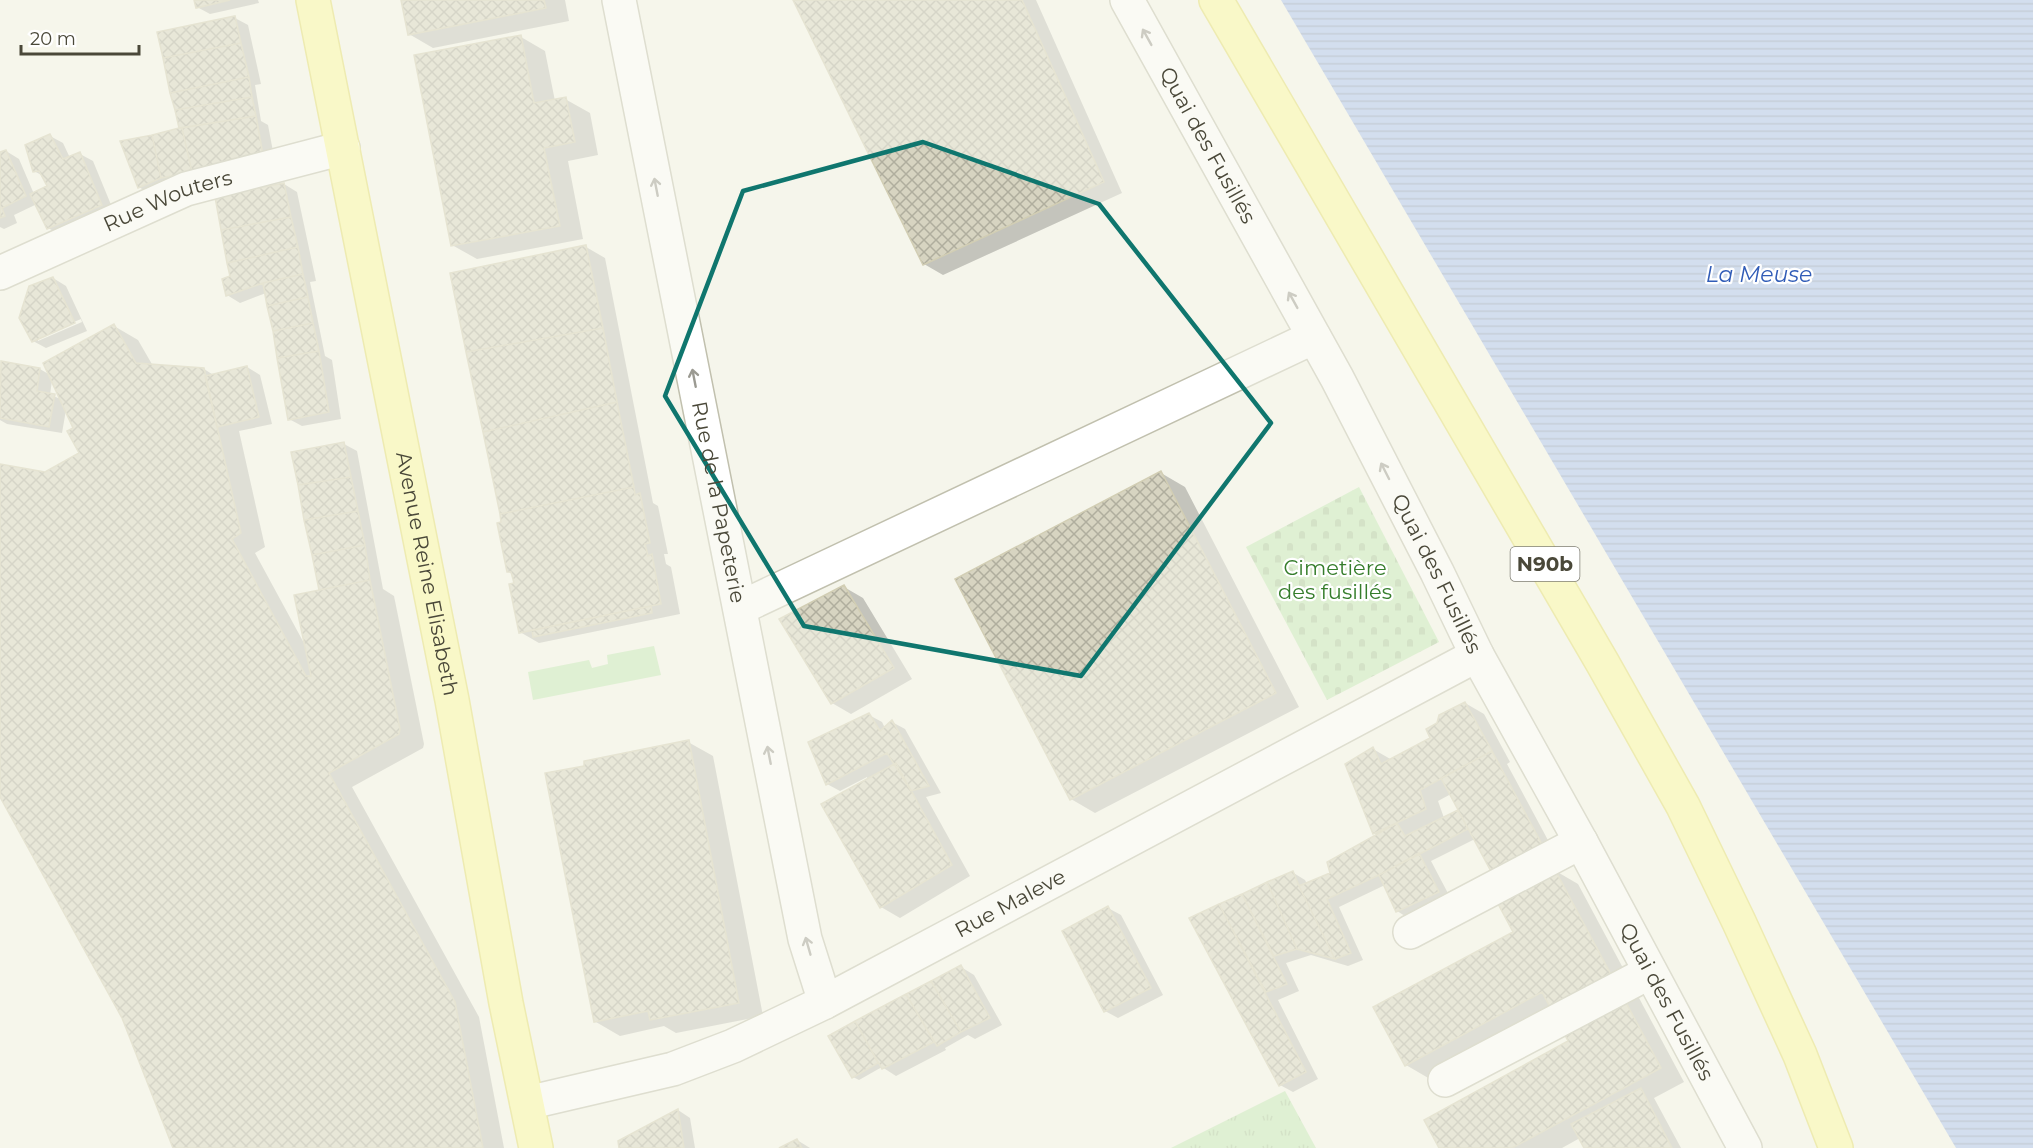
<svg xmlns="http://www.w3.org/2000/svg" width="2033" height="1148" viewBox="0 0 2033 1148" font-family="Montserrat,sans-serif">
<defs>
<pattern id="cemetery-stones" width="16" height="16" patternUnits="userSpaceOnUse" patternTransform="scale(1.5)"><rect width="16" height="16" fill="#c4e9b5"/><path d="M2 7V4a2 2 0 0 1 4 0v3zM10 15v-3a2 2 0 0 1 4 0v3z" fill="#aac99c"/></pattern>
<pattern id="park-tufts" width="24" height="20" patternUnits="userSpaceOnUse" patternTransform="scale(1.5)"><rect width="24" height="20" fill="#c4e9b5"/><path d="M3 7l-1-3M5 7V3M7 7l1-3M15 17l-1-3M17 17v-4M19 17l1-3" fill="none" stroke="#aac99c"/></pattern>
<pattern id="water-rules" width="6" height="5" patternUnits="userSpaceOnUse" patternTransform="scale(1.5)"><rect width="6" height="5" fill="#a9c1f1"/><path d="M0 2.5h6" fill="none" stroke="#8c9fc4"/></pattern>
<pattern id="building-cross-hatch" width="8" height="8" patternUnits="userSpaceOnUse" patternTransform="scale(1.5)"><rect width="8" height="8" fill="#d7d4c1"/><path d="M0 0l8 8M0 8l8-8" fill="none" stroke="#b0ae9e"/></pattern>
</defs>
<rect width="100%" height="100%" fill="#f5f5eb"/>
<path fill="#c4e9b5" d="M 654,646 L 661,675 L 533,700 L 528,672 L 589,660 L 592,668 L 608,664 L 607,655 Z"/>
<path fill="url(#cemetery-stones)" d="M 1359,487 L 1439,642 L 1327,700 L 1246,547 Z"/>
<path fill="url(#park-tufts)" d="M 1285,1091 L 1316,1148 L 1171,1148 Z"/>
<path fill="url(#water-rules)" d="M 1281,0 L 2033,0 L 2033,1148 L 1956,1148 Z"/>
<path fill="#0003" fill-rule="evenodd" d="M 196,0 L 258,0 L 259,3 L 210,14 L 197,7 Z
M 402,0 L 565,0 L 569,21 L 433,48 L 409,34 Z
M 795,0 L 1036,0 L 1122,193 L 943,275 L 924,264 Z
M 235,18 L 248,25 L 261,84 L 255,85 L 261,121 L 268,125 L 275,162 L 145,191 L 139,187 L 180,129 L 159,33 Z
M 521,37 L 545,51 L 555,101 L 565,99 L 590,113 L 598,155 L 568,161 L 583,239 L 477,259 L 452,245 Z
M 50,136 L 63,143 L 70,158 L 80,154 L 93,161 L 114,212 L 61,235 L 48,228 L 37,204 L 14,215 L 17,223 L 4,229 L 0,227 L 0,154 L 6,151 L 19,159 L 34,194 L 49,186 L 43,176 L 34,171 Z
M 284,184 L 297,192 L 316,281 L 310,282 L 325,356 L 332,360 L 341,419 L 302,426 L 289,419 L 266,293 L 240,303 L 227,295 L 231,276 Z
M 586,247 L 605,258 L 653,503 L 658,506 L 668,554 L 664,554 L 666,564 L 671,567 L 680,614 L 539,643 L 520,632 L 516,584 L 513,575 L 508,571 L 503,523 Z
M 53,278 L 66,286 L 87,331 L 46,348 L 33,341 ZM 81,319 L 82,322 L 38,341 L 38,337 Z
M 114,326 L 138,340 L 153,366 L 204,369 L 215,376 L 247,367 L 260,375 L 272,424 L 239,431 L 265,547 L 255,553 L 305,645 L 321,591 L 293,453 L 344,444 L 357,451 L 383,589 L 394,596 L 424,744 L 423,748 L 352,787 L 479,1017 L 504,1148 L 174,1148 L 123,1017 L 0,793 L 0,465 L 45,474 L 81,454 L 75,429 L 66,410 L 62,433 L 7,424 L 0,420 L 0,377 L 2,363 L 40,369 L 50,375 ZM 52,380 L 61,399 L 50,395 Z
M 1161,473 L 1185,487 L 1299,707 L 1095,813 L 1071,799 Z
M 844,587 L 863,598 L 912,679 L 851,714 L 832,703 Z
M 1465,703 L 1484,714 L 1510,762 L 1507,764 L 1557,857 L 1475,839 L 1431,861 L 1451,899 L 1410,919 L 1397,911 L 1385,885 L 1339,907 L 1363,960 L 1348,966 L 1311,955 L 1286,963 L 1299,991 L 1278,1000 L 1318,1079 L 1293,1092 L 1280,1085 L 1191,919 L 1292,872 L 1305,880 L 1307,884 L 1331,874 L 1377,835 L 1374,833 L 1373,749 L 1392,760 L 1432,739 ZM 1451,794 L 1460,810 L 1444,818 L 1438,801 Z
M 869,715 L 882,722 L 885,728 L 892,722 L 905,729 L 941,793 L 926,797 L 970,876 L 900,918 L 881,907 L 867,777 L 840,791 L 827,784 Z
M 688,742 L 713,756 L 763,1016 L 676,1033 L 664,1026 L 620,1036 L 596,1022 L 586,767 Z
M 1554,870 L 1578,884 L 1684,1082 L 1654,1098 L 1681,1148 L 1585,1148 L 1580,1138 L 1562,1148 L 1441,1148 L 1570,1042 L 1554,1012 L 1430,1079 L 1406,1065 L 1515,932 Z
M 1108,908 L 1121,915 L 1163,995 L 1118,1018 L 1105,1011 Z
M 961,967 L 974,975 L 1002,1025 L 975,1039 L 968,1035 L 945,1048 L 946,1050 L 896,1076 L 882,1067 L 859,1080 L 853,1077 L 830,1036 Z
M 678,1110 L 690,1118 L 695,1148 L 621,1148 Z
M 797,1140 L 810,1148 L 783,1148 Z"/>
<path fill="url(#building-cross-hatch)" stroke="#d2ceb4" stroke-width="1.5" d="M 194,0 L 230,0 L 196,8 Z
M 401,0 L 544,0 L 546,8 L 408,35 Z
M 793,0 L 1022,0 L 1104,182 L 923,265 Z
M 235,16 L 241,43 L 163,58 L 157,32 Z
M 521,35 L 534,103 L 566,97 L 575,142 L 544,148 L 560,226 L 451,246 L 414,55 Z
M 241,43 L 249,77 L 170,93 L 163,58 Z
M 249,77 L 252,97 L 175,110 L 170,93 Z
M 252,97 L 256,116 L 179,128 L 175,110 Z
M 256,116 L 263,155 L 192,172 L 182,128 Z
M 179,128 L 182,128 L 192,172 L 161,178 L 152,135 Z
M 50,134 L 63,159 L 80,152 L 102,205 L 47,229 L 30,194 L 47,186 L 39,171 L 33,172 L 25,145 Z
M 152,135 L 161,178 L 138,188 L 120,141 Z
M 6,150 L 26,196 L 2,208 L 5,216 L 0,218 L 0,152 Z
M 284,183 L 291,217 L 221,230 L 215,197 Z
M 291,217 L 298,247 L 227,263 L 221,230 Z
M 586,245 L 603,328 L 466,352 L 450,273 Z
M 298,247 L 303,274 L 263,283 L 226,296 L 222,279 L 230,276 L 227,263 Z
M 303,274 L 308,297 L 267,306 L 263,283 Z
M 53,277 L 75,323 L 32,342 L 19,318 L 29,286 Z
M 308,297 L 313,323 L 273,331 L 267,306 Z
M 313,323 L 319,351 L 277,358 L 273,331 Z
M 114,324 L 136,363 L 204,368 L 241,533 L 232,539 L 306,676 L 311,676 L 294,595 L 370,580 L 400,729 L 399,734 L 329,773 L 455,1002 L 483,1148 L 173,1148 L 122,1018 L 0,797 L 0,464 L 45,472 L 79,453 L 67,431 L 73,428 L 43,363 Z
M 603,328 L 617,402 L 483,432 L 466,352 Z
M 319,351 L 329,412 L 288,420 L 277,358 Z
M 1,361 L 40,368 L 37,391 L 55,394 L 49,427 L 0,418 Z
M 247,366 L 259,417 L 217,427 L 205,376 Z
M 617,402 L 634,487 L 500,514 L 483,432 Z
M 344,442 L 351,477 L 298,485 L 291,452 Z
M 1161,471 L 1276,693 L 1070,800 L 955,579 Z
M 351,477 L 358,511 L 304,520 L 298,485 Z
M 634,487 L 635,495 L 640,493 L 650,543 L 645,544 L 648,556 L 652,554 L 661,604 L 519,633 L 509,584 L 514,583 L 511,572 L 507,572 L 497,523 L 501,522 L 500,514 Z
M 358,511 L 365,545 L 312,555 L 304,520 Z
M 365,545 L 370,580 L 319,590 L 312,555 Z
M 844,585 L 894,668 L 831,704 L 779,619 Z
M 651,606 L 652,613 L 533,637 L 532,630 Z
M 1465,702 L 1492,751 L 1420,790 L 1426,809 L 1373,834 L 1345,764 L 1373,747 L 1381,764 L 1430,738 L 1426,729 L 1437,723 L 1439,715 Z
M 869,713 L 880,731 L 892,720 L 929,786 L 911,791 L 887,753 L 826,785 L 808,742 Z
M 689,740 L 739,1003 L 650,1020 L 648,1011 L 594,1022 L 545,773 L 584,766 L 584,761 Z
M 1492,751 L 1545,850 L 1494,877 L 1441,778 Z
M 896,763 L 952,865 L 880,908 L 821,804 Z
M 1458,810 L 1468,829 L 1379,875 L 1327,899 L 1351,953 L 1335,959 L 1299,886 L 1330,873 L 1327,862 L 1397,823 L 1405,836 Z
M 1419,853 L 1439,892 L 1396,912 L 1379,875 Z
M 1554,868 L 1661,1068 L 1512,1148 L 1439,1148 L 1424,1120 L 1568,1041 L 1542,992 L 1405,1066 L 1373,1007 L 1513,932 L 1496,900 Z
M 1293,871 L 1299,886 L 1335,959 L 1297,949 L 1267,882 Z
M 1267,882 L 1297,949 L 1274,956 L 1242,894 Z
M 1242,894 L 1287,984 L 1266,992 L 1219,904 Z
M 1219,904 L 1306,1072 L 1279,1086 L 1189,918 Z
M 1108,906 L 1151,988 L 1104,1012 L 1062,931 Z
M 961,965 L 990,1018 L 961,1032 L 931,981 Z
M 931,981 L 961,1032 L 937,1046 L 906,994 Z
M 906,994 L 934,1042 L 882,1069 L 855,1021 Z
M 855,1021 L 878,1063 L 852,1078 L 828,1036 Z
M 1641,1088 L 1672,1148 L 1584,1148 L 1571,1124 Z
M 678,1109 L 684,1148 L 619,1148 L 618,1141 Z
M 797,1139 L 802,1148 L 779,1148 Z"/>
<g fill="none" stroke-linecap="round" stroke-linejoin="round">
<g stroke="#c1c0ae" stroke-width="36">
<g id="minor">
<path id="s1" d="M 619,0 L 805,939 L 825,1002"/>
<path id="s2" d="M 1127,0 L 1337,378 L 1437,572 L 1477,655 L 1581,842 L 1745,1148"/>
<path id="s3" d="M 0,273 L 186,189 L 343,148"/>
<path d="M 740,608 L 1314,337"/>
<path d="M 1410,932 L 1581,842"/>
<path d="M 1445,1080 L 1650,972"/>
<path id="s4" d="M 527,1103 L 673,1069 L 733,1046 L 825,1002 L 1477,655"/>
</g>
</g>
<g stroke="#e4de6b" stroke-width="36">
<g id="major">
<path id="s5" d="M 313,0 L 452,700 L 506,1003 L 536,1148"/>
<path d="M 1216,0 L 1602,662 L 1683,806 L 1739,922 L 1800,1055 L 1836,1148"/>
</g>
</g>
<use href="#minor" stroke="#fff" stroke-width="33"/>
<use href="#major" stroke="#fdfa9d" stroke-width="33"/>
</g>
<defs><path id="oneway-shaft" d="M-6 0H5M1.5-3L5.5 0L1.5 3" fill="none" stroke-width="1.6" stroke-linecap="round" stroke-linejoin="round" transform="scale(1.5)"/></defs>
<g stroke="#9b9a92">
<use href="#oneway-shaft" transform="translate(1147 37) rotate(-119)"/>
<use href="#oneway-shaft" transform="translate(656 187) rotate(-101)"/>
<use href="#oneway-shaft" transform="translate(1293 300) rotate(-119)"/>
<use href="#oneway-shaft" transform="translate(694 378) rotate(-101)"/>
<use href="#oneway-shaft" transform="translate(1385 471) rotate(-117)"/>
<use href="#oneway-shaft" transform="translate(769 755) rotate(-101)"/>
<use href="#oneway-shaft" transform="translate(808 946) rotate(-106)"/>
</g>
<path d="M0 0H2033V1148H0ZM 923,142 L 1099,204 L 1271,423 L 1081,676 L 804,626 L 665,396 L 743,191 Z" fill="#f5f5eb" fill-opacity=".55" fill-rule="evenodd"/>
<path fill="none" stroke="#0f766e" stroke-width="4.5" stroke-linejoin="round" d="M 923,142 L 1099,204 L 1271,423 L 1081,676 L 804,626 L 665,396 L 743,191 Z"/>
<g text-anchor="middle" stroke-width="4.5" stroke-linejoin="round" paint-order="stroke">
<rect fill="#fff" stroke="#807f74" stroke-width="1.5" x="1510.5" y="547" width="69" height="34" rx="4.5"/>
<g font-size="20" font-weight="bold" fill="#4a4839">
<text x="1545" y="571">N90b</text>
</g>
<g font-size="21" fill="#4a4839" stroke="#fff">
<text dy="7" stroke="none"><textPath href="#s2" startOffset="166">Quai des Fusillés</textPath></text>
<text dy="7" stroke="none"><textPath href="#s3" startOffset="183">Rue Wouters</textPath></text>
<text dy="7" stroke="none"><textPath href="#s1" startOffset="512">Rue de la Papeterie</textPath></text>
<text dy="7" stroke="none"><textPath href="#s5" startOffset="585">Avenue Reine Elisabeth</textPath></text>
<text dy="7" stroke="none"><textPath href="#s2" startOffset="652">Quai des Fusillés</textPath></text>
<text dy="7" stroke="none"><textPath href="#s4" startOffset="526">Rue Maleve</textPath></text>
<text dy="7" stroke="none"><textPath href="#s2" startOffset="1138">Quai des Fusillés</textPath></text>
</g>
<g font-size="21" fill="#357d2b" stroke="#fff">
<text x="1335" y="575">Cimetière<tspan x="1335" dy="24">des fusillés</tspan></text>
</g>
<g font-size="22" font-style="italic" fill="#315cb7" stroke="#fff">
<text x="1759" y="282">La Meuse</text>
</g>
</g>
<path d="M21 45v9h118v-9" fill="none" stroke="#4a4839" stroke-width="3"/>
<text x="30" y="45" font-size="18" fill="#4a4839" stroke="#ffffff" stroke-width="4.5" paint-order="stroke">20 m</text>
</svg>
